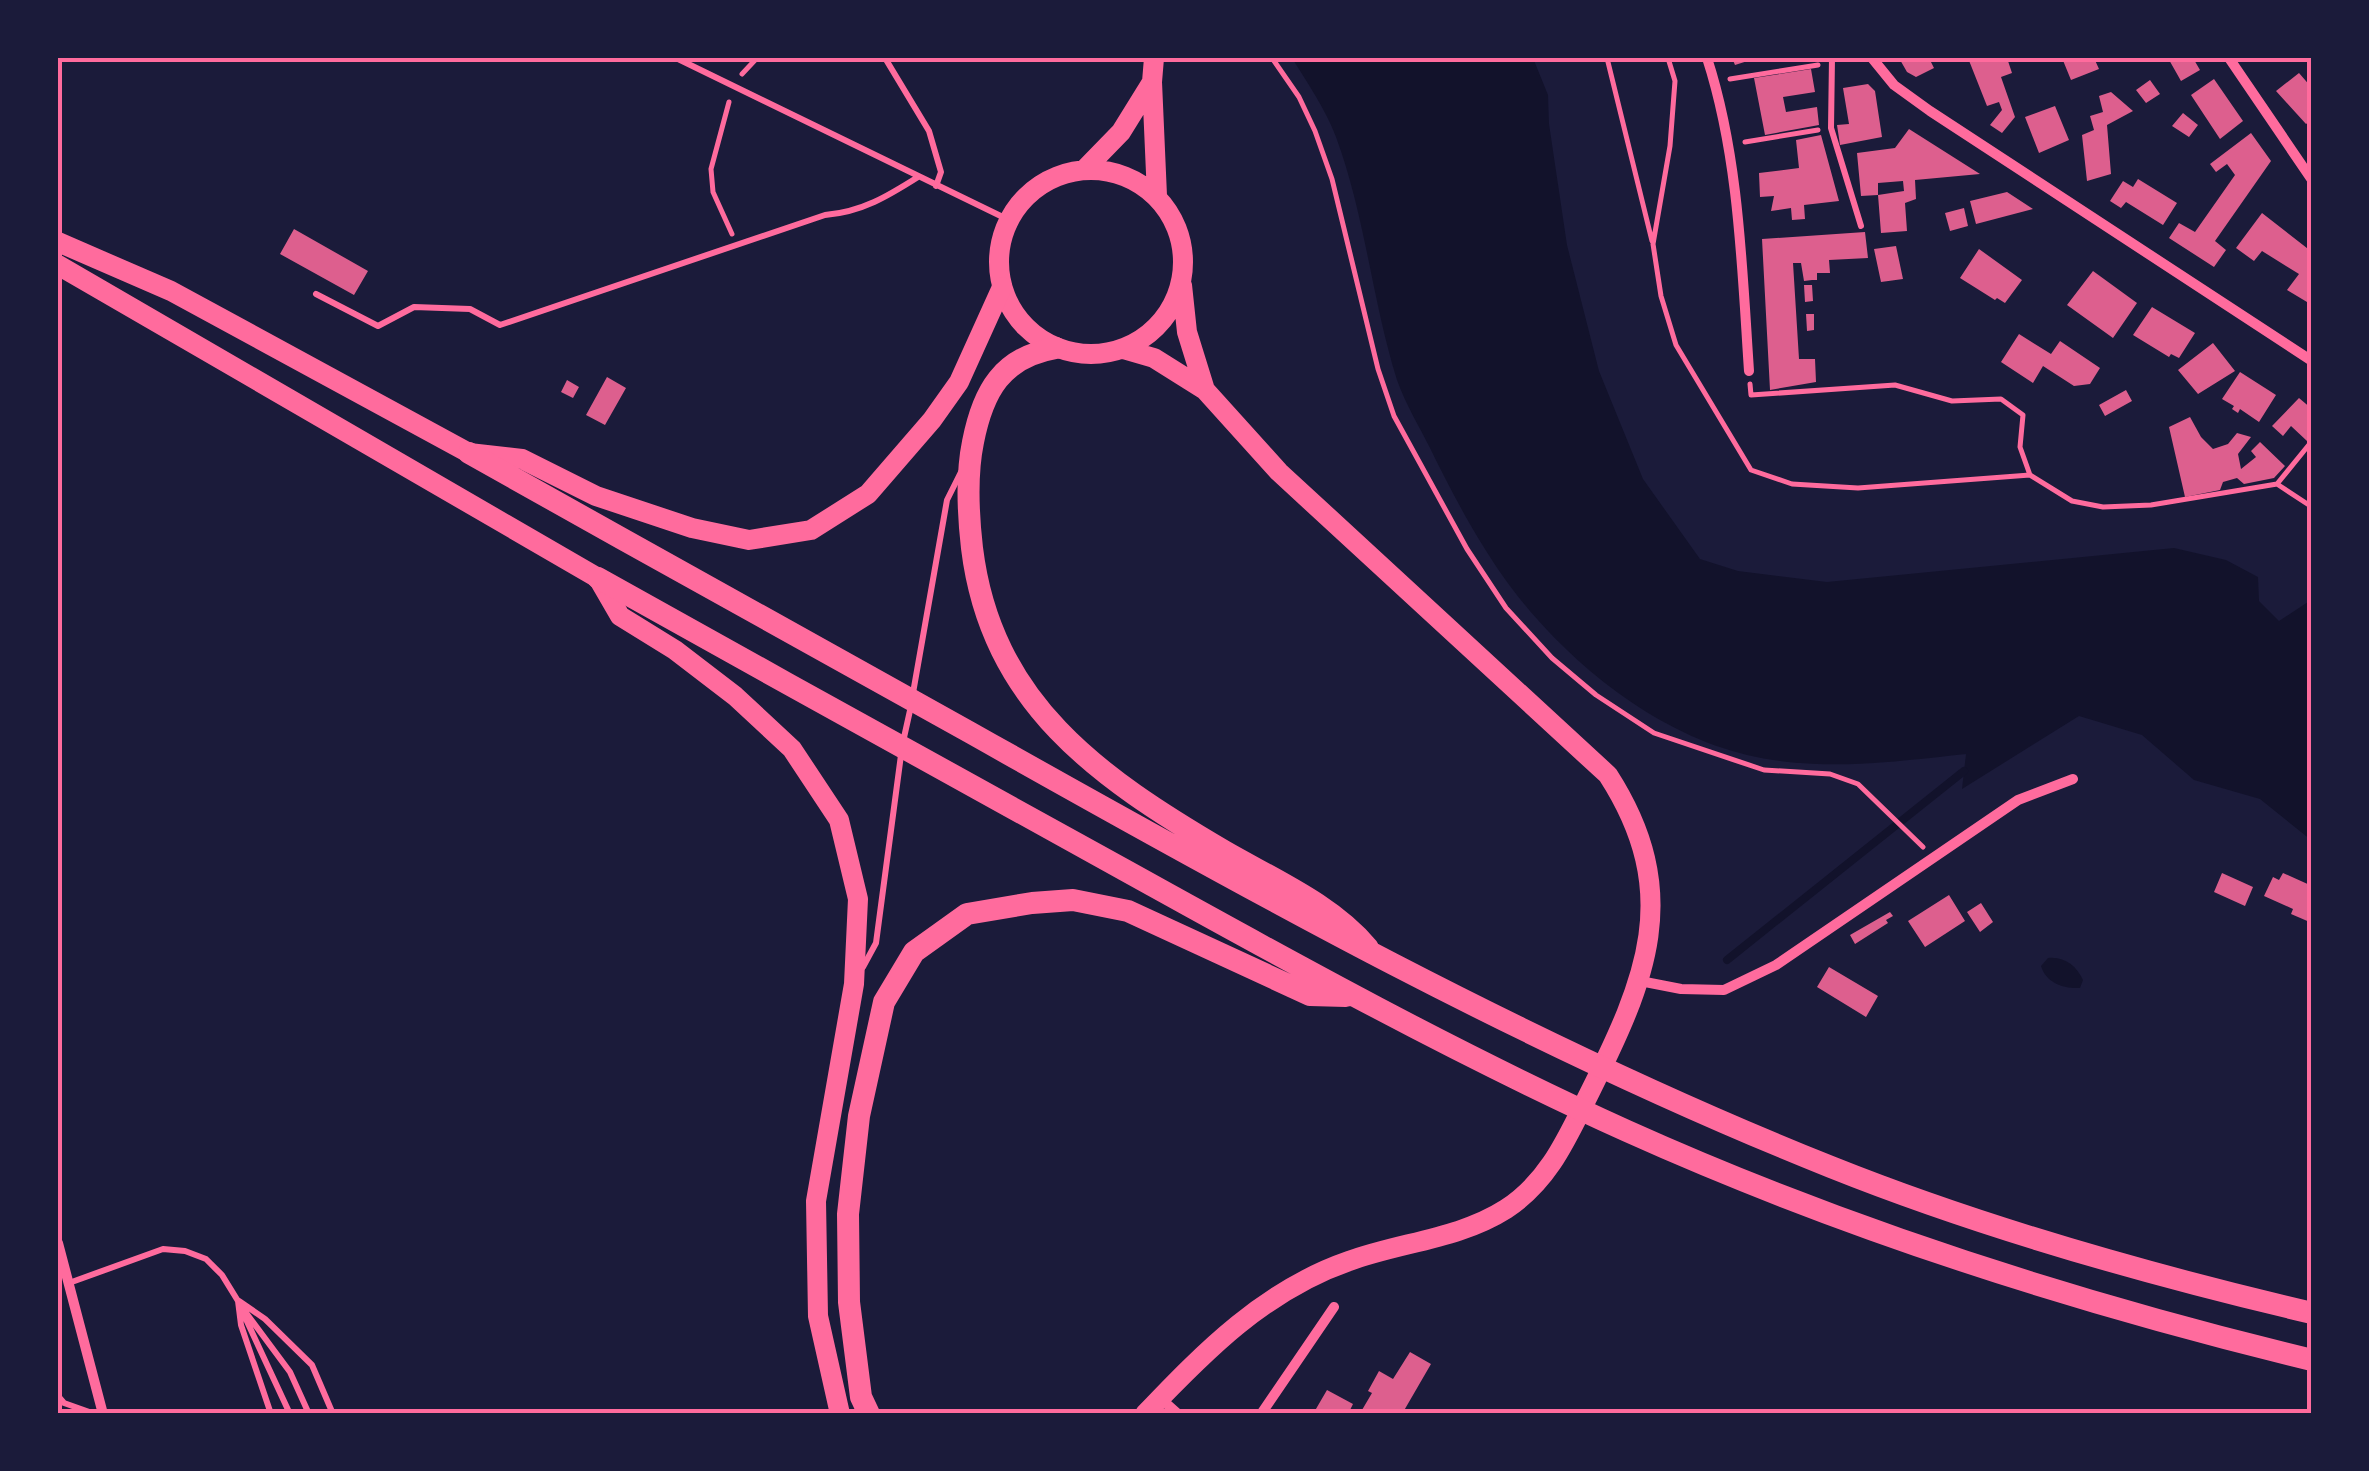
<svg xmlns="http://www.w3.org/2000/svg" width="2369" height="1471" viewBox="0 0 2369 1471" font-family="Poppins,sans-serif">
<rect width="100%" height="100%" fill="#1b1b3a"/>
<path fill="#12122b" d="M 1292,58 L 1533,58 L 1548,95 L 1549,124 L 1567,245 L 1599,371 L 1643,479 L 1700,559 L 1738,571 L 1827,582 L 2174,548 L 2226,560 L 2258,577 L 2259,601 L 2279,621 L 2311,600 L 2311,840 L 2260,799 L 2194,780 L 2142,735 L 2079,716 L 1962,789 L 1966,754 C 1892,762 1820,772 1747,755 C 1654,733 1566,661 1510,586 C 1479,544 1453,495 1430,448 C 1419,426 1405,403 1397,380 C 1372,300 1365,215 1336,137 C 1326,110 1307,82 1292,58 Z
M 2048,958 C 2064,956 2077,966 2083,980 L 2080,988 C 2064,989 2046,983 2041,966 Z"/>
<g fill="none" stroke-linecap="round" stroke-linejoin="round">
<path stroke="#12122b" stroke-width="8" d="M 1727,960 L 1964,771"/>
</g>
<path fill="#dd5f8e" d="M 1732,58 L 1757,58 L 1735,65 Z
M 1899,58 L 1929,58 L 1934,68 L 1916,77 L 1907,72 Z
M 1968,58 L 2007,58 L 2012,73 L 2001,77 L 2015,117 L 2002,133 L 1990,125 L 2002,110 L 1999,102 L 1987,106 Z
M 2062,58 L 2079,58 L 2081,62 L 2094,58 L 2099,69 L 2071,80 Z
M 2168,58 L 2193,58 L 2200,70 L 2181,81 Z
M 1811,69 L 1815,92 L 1783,97 L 1786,112 L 1817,107 L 1819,125 L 1765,135 L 1754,78 Z
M 2299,73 L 2312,88 L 2312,120 L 2306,124 L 2276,91 Z
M 2214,79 L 2243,121 L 2220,139 L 2191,95 Z
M 2150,80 L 2160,94 L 2146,103 L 2136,90 Z
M 1868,84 L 1875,91 L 1882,137 L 1840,145 L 1837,125 L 1849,124 L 1843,88 Z
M 2111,92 L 2133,111 L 2107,125 L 2111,174 L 2087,181 L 2082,135 L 2094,130 L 2090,116 L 2103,112 L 2099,96 Z
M 2055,106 L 2069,140 L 2039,153 L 2025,117 Z
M 2183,113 L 2198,125 L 2189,137 L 2172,126 Z
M 1909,129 L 1980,174 L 1915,180 L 1916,199 L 1905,203 L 1907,231 L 1881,233 L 1878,195 L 1904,191 L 1903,181 L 1878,183 L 1878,195 L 1861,196 L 1857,153 L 1895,148 Z
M 2251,133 L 2271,161 L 2215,241 L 2226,250 L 2214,267 L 2169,238 L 2179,223 L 2195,232 L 2235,175 L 2227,164 L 2216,172 L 2210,164 Z
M 1821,135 L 1839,201 L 1804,205 L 1805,219 L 1792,220 L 1791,208 L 1771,211 L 1774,196 L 1760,197 L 1759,173 L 1799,168 L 1796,140 Z
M 2138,179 L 2177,203 L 2163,225 L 2126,202 L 2121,208 L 2110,201 L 2123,181 L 2133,187 Z
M 2007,192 L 2033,209 L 1976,224 L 1970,201 Z
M 1964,208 L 1968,226 L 1950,231 L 1945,213 Z
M 2262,213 L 2312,252 L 2312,305 L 2287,290 L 2299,274 L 2262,251 L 2254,261 L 2236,248 Z
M 294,229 L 368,271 L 354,295 L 280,254 Z
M 1865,232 L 1868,258 L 1829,260 L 1830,273 L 1817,273 L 1817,280 L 1812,280 L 1804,281 L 1801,263 L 1793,263 L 1799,359 L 1815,359 L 1816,382 L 1770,390 L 1762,239 Z
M 1896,246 L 1903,279 L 1881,282 L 1874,249 Z
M 1979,249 L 2022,280 L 2005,303 L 1997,298 L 1995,300 L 1960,278 Z
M 2093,271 L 2137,303 L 2113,338 L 2067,305 Z
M 1804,285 L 1812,285 L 1813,301 L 1805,302 Z
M 2152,307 L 2195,333 L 2179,358 L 2171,354 L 2169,357 L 2133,335 Z
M 1806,314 L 1814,314 L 1814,330 L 1807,331 Z
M 2019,334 L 2051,354 L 2060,341 L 2100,368 L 2090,384 L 2074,386 L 2043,366 L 2033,383 L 2001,362 Z
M 2213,343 L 2235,371 L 2198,394 L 2178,370 Z
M 2240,372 L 2276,395 L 2259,422 L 2240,409 L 2238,413 L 2232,409 L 2234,406 L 2222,399 Z
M 607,377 L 626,388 L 605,425 L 586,415 Z
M 567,380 L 579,387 L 573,398 L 561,392 Z
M 2126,390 L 2132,401 L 2105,416 L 2099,405 Z
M 2299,398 L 2312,409 L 2312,436 L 2307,441 L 2291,426 L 2283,436 L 2272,426 Z
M 2190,417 L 2201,437 L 2213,449 L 2228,444 L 2237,433 L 2251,437 L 2238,454 L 2241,469 L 2256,457 L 2251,451 L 2260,442 L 2285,466 L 2274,478 L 2244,484 L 2237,478 L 2223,482 L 2220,490 L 2185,497 L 2169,427 Z
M 2222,873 L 2253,887 L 2245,906 L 2214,892 Z
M 2283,873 L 2312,886 L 2312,923 L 2291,914 L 2293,909 L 2264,896 L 2273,877 L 2279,880 Z
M 1949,895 L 1965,921 L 1925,947 L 1908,921 Z
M 1981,903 L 1993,922 L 1980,932 L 1967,912 Z
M 1890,912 L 1893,916 L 1886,920 L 1888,923 L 1855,944 L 1850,935 Z
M 1829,967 L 1878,996 L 1866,1017 L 1817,987 Z
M 1410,1352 L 1431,1364 L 1402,1414 L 1369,1414 L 1362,1410 L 1372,1393 L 1368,1391 L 1379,1371 L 1393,1379 Z
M 1327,1390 L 1353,1404 L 1348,1414 L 1313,1414 Z"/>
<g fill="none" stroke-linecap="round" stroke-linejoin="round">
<path stroke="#ff6b9d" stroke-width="5" d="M 1272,58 L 1299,97 L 1315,131 L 1332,179 L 1378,369 L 1394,416 L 1467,549 L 1506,608 L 1552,658 L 1596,695 L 1654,733 L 1764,770 L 1830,774 L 1858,784 L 1923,847
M 1607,58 L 1652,241
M 1668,58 L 1675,81 L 1670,146 L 1653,244 L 1661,296 L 1676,345 L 1751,470 L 1792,484 L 1858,488 L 2030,475 L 2072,501 L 2103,507 L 2151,505 L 2277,484 L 2312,507
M 742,74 L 757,58
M 1730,79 L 1818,65
M 729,102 L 711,169 L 713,192 L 732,234
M 1745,142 L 1818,130
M 1750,384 L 1751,395 L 1895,385 L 1952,401 L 2001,399 L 2023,415 L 2020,447 L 2030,475
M 2277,484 L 2312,441"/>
<path stroke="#ff6b9d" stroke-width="6" d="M 676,58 L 1009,220
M 885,58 L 929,131 L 941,172 L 936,186
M 1832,58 L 1831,128 L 1861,226
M 316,294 L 378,326 L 414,307 L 470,309 L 500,325 L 825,215 C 862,212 888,196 918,177
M 913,693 L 947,500 L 961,472
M 903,742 L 911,706
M 863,967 L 876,943 L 901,755
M 69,1283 L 163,1249 L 185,1251 L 206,1259 L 222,1275 L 238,1301 L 241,1325 L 271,1414
M 239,1301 L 265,1319 L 312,1365 L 333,1414
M 241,1306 L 290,1372 L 309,1414
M 244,1315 L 290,1414
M 58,1396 L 64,1403 L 95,1414"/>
<path stroke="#ff6b9d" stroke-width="10" d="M 1707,58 C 1739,156 1742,268 1749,371
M 1872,58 L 1894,85 L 1930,111 L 2312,361
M 2229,58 L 2312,180
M 1640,981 L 1681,989 L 1724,990 L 1776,965 L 2018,800 L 2073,779
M 58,1243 L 103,1414
M 1160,1398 L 1178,1414
M 1261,1414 L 1334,1307"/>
<path stroke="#ff6b9d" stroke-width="20" d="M 1154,58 L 1152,82 L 1157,196
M 1085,169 L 1121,132 L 1152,82
M999 262a92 92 0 1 1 184 0a92 92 0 1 1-184 0Z
M 1182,285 L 1187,332 L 1205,390
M 1123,349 L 1154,358 L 1205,390 L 1279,472 L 1608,775 C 1684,893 1646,980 1589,1094 C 1567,1138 1549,1181 1506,1209 C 1459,1239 1401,1242 1349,1261 C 1265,1290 1205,1351 1145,1414"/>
<path stroke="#ff6b9d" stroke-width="20" d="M 58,242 L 171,291 L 469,453 L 522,459 L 596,496 L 692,528 L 749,540 L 811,530 L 868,494 L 932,420 L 959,382 L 1002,287
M 58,265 L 598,578 L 620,616 L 675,650 L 735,696 L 792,749 L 839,820 L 858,899 L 854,984 L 816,1201 L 818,1316 L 840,1414"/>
<path stroke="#ff6b9d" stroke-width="22" d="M 1056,348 C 1002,357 983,391 973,442 C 966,476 968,513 972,548 C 991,703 1098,777 1224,851 C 1274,880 1331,904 1368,948
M 469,453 C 636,547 804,640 971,733 C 1251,891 1531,1047 1831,1167 C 1986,1229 2150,1275 2312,1313
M 598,578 C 775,677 952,775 1130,873 C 1294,964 1457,1054 1627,1131 C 1847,1230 2077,1303 2312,1360
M 869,1414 L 861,1397 L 849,1302 L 848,1214 L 859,1116 L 884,1002 L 914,952 L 967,914 L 1032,903 L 1073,900 L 1128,911 L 1310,995 L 1346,996"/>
</g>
<rect width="2369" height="1471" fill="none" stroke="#1b1b3a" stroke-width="120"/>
<rect x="60" y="60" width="2249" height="1351" fill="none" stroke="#ff6b9d" stroke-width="4"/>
</svg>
